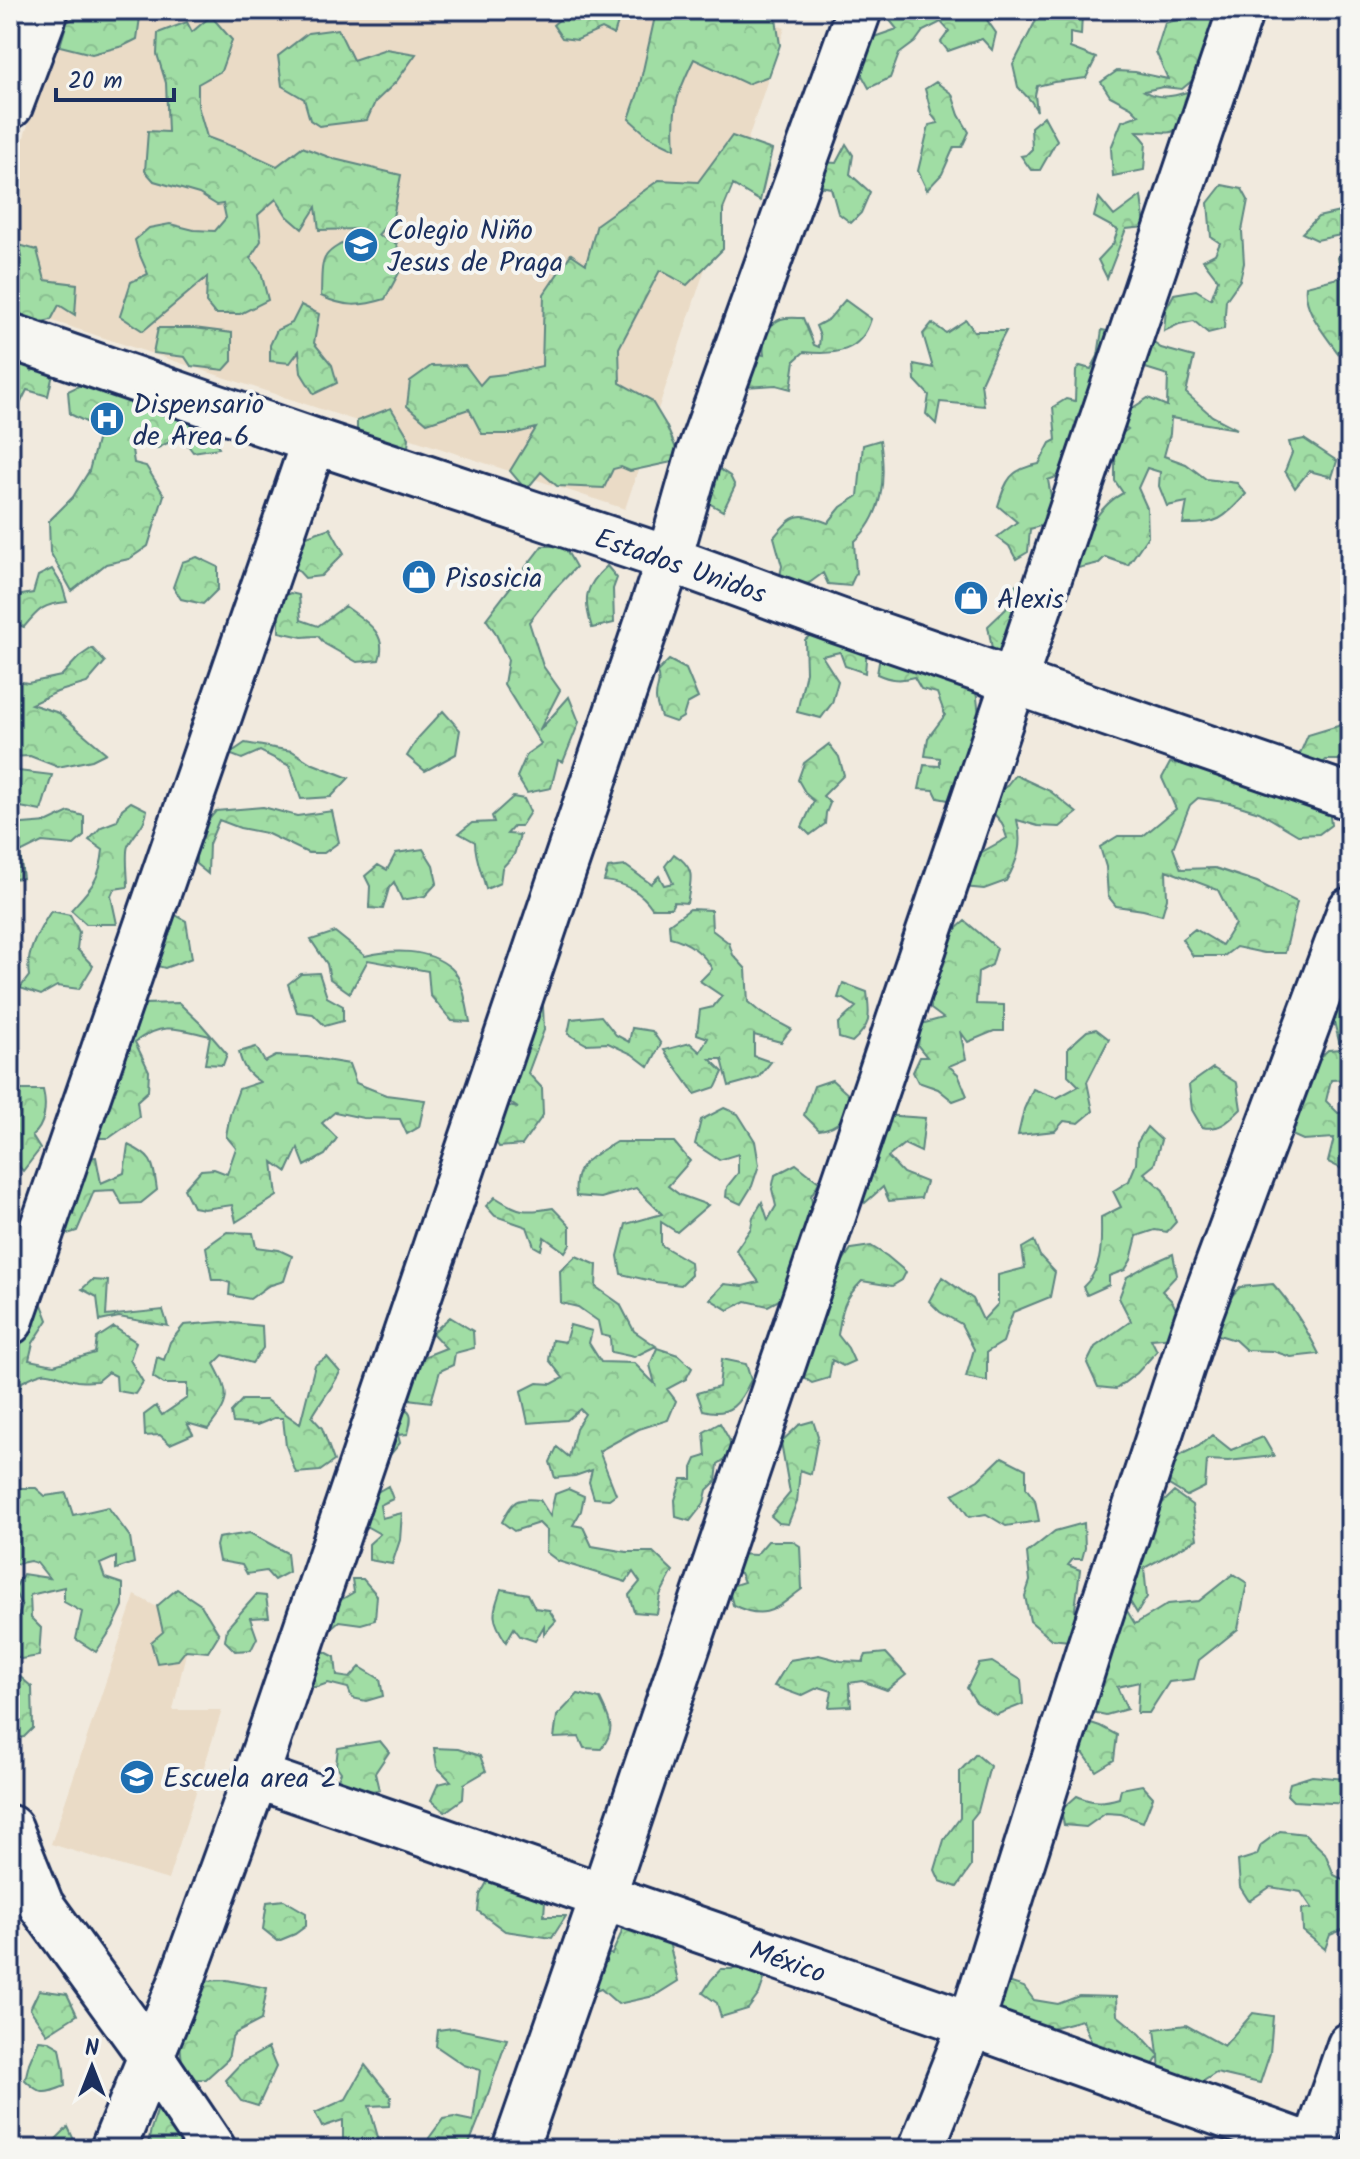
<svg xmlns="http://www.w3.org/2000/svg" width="1360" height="2159" viewBox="0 0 1360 2159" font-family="Kalam,sans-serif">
<defs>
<pattern id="forest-crowns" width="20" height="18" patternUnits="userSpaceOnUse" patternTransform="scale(2)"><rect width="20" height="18" fill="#a0dda4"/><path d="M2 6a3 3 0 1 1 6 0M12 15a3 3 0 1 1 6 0" fill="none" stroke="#89be90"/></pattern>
</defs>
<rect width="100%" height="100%" fill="#f1eade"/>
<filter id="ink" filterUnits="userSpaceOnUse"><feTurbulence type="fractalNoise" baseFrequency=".0125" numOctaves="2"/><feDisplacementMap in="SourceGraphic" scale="16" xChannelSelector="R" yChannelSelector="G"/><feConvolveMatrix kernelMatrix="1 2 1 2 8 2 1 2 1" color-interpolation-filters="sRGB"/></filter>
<g filter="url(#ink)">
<path fill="#eadbc6" d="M 66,10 L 730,10 L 785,28 L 625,509 L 10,307 L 10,179 Z
M 135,1595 L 192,1626 L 173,1710 L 222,1710 L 168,1880 L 51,1844 Z"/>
<path fill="url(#forest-crowns)" stroke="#5e8681" stroke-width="2" d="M 90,10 L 141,10 L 137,39 L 123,46 L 92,54 L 60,46 L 67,22 Z
M 570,10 L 623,10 L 621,13 L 614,35 L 602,29 L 577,40 L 562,38 L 553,25 Z
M 660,10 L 742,10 L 775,12 L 780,45 L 769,76 L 747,84 L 694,59 C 676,96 672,107 675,149 L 648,136 L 629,119 L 638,93 L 656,12 Z
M 891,10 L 980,10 L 996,33 L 992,50 L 982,39 L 948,51 L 941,42 L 949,31 L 941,22 L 923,31 L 915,42 L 899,54 L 890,78 L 869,88 L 852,57 L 874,37 L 897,29 L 888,18 Z
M 1045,10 L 1087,10 L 1082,15 L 1081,35 L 1070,33 L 1070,48 L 1096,58 L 1086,78 L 1054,82 L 1037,86 L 1035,95 L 1037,111 L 1031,101 L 1018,87 L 1013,65 L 1034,24 Z
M 1194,10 L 1207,10 L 1212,14 L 1222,39 L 1200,74 L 1182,89 L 1163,87 L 1144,91 C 1158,99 1172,97 1187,92 L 1190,104 C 1173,142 1176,131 1137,131 L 1146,142 L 1144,170 L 1113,176 L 1111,148 L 1122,121 L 1139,115 L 1131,107 L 1110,96 L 1101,82 L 1117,71 L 1135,72 L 1168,79 L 1156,52 L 1165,23 L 1185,18 Z
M 211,16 L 232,40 L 221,71 L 198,84 L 198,106 L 207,137 L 244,151 L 277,166 L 302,147 L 334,159 L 401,175 L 393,217 L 378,235 L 397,244 L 401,269 L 385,299 C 360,307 344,307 321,296 C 322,255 319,254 358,236 L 359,229 L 319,230 L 316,207 L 302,229 L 287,216 L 276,199 L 258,215 L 261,241 L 250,258 L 261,272 L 268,300 L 240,314 L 215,314 L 206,303 L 207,277 L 143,331 L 120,316 L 131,282 L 148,274 L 138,251 L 135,240 L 149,228 L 170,224 L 194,230 L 215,231 L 226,218 L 223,204 L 217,205 L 199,194 L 154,181 L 145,171 L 148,131 L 168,132 L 166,83 L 157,54 L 158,33 L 187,22 L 192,32 Z
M 338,29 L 353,60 L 386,49 L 416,54 L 396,82 L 375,102 L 367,120 L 319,126 L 310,120 L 304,99 L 282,86 L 278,56 L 308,33 Z
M 936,82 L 952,94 L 959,115 L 969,132 L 962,147 L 954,147 L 942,174 L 927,190 L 918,171 L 929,125 L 938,123 L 932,115 L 925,89 Z
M 1044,116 L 1057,140 L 1040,170 L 1031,170 L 1021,156 L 1026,155 L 1032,149 L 1031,127 Z
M 732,136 L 772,150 L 760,201 L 733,185 L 723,209 L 723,249 L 687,285 L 660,270 L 619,348 L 620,383 L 651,400 L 666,425 L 681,460 L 630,471 L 621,467 L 613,469 L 604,488 L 557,486 L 541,472 L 526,490 L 510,471 L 536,428 L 513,434 L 482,434 L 469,409 L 427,423 L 407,406 L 410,381 L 431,366 L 465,365 L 480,385 L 488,376 L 505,374 L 542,366 L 544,294 L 571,254 L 586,264 L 597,224 L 659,180 L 698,182 Z
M 846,144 L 853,155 L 850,174 L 870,192 L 861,213 L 851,223 L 838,213 L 831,188 L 813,185 L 823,162 L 836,163 Z
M 1222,185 L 1242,189 L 1248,200 L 1242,231 L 1244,263 L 1240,280 L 1226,300 L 1224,329 L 1208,333 L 1194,321 L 1179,324 L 1164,331 L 1166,309 L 1174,294 L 1196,290 L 1211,299 L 1218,280 L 1203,260 L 1215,254 L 1220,243 L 1211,237 L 1208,203 Z
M 1141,196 L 1145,227 L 1126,229 L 1107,278 L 1098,260 L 1113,244 L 1118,230 L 1094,217 L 1099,198 L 1114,216 Z
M 1350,202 L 1350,270 L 1348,277 L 1350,282 L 1350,327 L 1338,353 C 1324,333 1303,310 1306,286 L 1342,277 L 1338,258 L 1350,233 L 1317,240 L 1302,233 L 1318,217 L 1344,211 Z
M 19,245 L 37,250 L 45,280 L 77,284 L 75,315 L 59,305 L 51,320 L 32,324 L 10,306 L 10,254 L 22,257 Z
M 845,300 L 871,319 C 861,353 835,355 804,352 L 795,360 L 791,389 L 776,385 L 745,387 L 754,353 L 764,355 C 762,342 767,324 781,319 C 787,317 796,318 803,318 L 814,345 L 819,347 L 820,336 L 816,326 L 829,319 Z
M 301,305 L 319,314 L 314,343 L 332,365 L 337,383 L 314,394 L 301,373 L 299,351 L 290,363 L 270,361 L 270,345 L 277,330 L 292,323 Z
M 966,320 L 974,331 L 1006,331 L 996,350 L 981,383 L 984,406 L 940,402 L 936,424 L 926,414 L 929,395 L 915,380 L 914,364 L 933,368 L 923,334 L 932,323 L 946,333 Z
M 158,328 L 194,328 L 232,333 L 232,361 L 224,370 L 191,366 L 185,357 L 153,353 Z
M 1102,330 L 1116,333 L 1062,475 L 1048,480 L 1056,524 L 1040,526 L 1030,529 L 1028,552 L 1016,559 L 1009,546 L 997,537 L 1017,522 L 998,506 C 1006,480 1010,469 1039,464 L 1050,443 L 1056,440 L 1053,407 L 1066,399 L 1075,401 L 1076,371 L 1080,366 L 1091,369 L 1098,356 Z
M 1148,339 L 1161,348 L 1194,357 L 1186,393 L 1212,416 L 1237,429 L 1171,418 L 1170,434 L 1164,456 L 1186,464 L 1206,479 L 1237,483 L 1246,494 C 1224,519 1217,525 1183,524 L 1187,502 L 1167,506 L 1159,486 L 1160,472 L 1147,468 L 1138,488 L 1147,508 L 1148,536 L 1128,565 L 1105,557 L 1099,563 L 1078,568 C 1078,540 1098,506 1123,493 L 1115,481 L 1115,458 L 1112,441 L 1128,429 L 1120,423 L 1122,406 L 1134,407 L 1148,398 L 1167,406 L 1168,375 L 1139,366 Z
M 10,361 L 29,366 L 32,371 L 41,366 L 53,374 L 48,396 L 27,390 L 20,404 L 13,410 L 10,408 Z
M 89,381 L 206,421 L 219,448 L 193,452 L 181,436 L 158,448 L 131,443 L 134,463 L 146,466 L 164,495 L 148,546 L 129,559 L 106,564 L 72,591 L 50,552 L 49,521 L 73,497 L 89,471 L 100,429 L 70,414 L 68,391 Z
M 391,408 L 409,438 L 407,456 L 357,442 L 357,421 Z
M 1304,439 L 1337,461 L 1332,477 L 1309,471 L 1295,488 L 1285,471 L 1292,453 L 1289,442 Z
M 880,440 C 886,477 884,515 854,542 L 856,573 L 850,586 L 828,584 L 823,573 L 797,592 L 778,586 L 782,566 L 774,537 C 795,512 798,512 828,523 L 841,507 L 858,496 L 863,445 Z
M 715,466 L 730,476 L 735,486 L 723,511 L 707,502 Z
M 330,528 L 344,553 L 321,576 L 305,578 L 294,566 L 292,541 Z
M 542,546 L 564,546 L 576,567 L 553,591 L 529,622 L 543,666 L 560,690 L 539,731 L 569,697 L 579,722 L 563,762 L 558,760 L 551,788 L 527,793 L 517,777 L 527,754 L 541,744 L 504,684 L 508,660 L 495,632 L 486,619 Z
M 197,557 L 218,567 L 218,589 L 203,604 L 181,599 L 173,587 L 182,562 Z
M 607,566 L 617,578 L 613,589 L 614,623 L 592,628 C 583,599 584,587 607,566 Z
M 52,569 L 62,585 L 67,602 C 43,604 39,609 24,627 L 10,622 L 10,597 L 33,593 L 38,576 Z
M 1028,576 L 1034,623 L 994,660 L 988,626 L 1006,609 L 1012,587 Z
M 290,593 L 299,595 L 301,620 L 318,626 L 345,606 C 364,620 389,633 379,660 L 357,662 L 325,644 L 318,636 L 302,637 L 279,632 L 279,601 Z
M 821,625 L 867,647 L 865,673 L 845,666 L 840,652 L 822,656 L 838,681 L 832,703 L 821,718 L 797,712 L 806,672 L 805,640 Z
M 92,648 L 105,662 L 87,683 L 57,692 L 31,704 L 59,713 L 106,753 L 92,760 L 58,767 L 30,756 L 10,757 L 10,680 L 28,683 L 61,676 L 79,657 Z
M 881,651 L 976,689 L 980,725 L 954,801 L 938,798 L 934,790 L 919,789 L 924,765 L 940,766 L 940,758 L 925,756 L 928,738 L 945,715 L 937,693 L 921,689 L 914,677 C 900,681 890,680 877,674 Z
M 669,660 L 686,669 L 698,698 L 687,704 L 683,717 L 675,722 L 661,717 C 659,711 656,704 656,698 C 656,685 661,687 657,672 Z
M 443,711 L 460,730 L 456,754 L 425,771 L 407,756 L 418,738 Z
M 1349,717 L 1350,748 L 1343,760 L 1326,760 L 1311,775 L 1298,758 L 1308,735 L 1338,726 Z
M 245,743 L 292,751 L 311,763 L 349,778 L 331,797 L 301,799 L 290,766 L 260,751 L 242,759 L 229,754 Z
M 829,744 L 839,757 L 844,775 L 823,796 L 830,803 L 826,813 L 825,824 L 810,835 L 802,827 L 814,801 L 806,794 L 798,780 L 804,763 Z
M 1170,763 L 1196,765 L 1328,800 L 1331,825 L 1319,834 L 1298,835 L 1259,812 L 1230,803 L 1198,798 L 1190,805 L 1173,848 L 1181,869 L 1215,868 L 1257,882 L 1297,902 L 1285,953 L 1264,953 L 1236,947 L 1224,956 L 1193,956 L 1182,939 L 1195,929 L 1222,945 L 1235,924 L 1218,890 L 1166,870 L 1167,898 L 1162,915 L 1143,910 L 1116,906 L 1108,896 L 1106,867 L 1100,847 L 1118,836 L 1143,836 L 1176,809 L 1162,778 Z
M 10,770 L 52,775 L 41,811 L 10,805 Z
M 1015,775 L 1050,791 L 1077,813 L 1060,827 L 1038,826 L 1017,820 C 1023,844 1018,861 1006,881 L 984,889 L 963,887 L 962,863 L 1007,838 L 1002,823 L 989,808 Z
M 513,797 L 524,799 L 530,812 L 521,826 L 514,826 L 507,834 L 520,835 L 514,855 L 502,868 L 500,883 L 486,889 C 482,872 475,859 475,842 L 459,833 L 472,823 L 494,822 L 492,816 Z
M 131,802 L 147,810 C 146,825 134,833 128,846 C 125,854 128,876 128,887 L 114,889 L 111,896 L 117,924 L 86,924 L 71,910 C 90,889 100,881 103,850 L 89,840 L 101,827 L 117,821 L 122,809 Z
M 263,807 L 297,816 L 332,811 L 339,842 L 324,853 L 308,853 L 266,833 L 240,828 L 219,820 L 209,844 L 208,874 L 196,864 L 196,835 L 216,811 Z
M 69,812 L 84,816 L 84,836 L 74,845 L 42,842 L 20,853 L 23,878 L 10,879 L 10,825 L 48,822 Z
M 423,849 L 433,865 L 437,883 L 425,896 L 402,900 L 394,882 L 389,888 L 383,909 L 369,908 L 370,886 L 365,876 L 378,865 L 387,870 L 396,853 Z
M 674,854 C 697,869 691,879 687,903 L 674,902 L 671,908 L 652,908 C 641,891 624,883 604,881 L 608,868 L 626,866 L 651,884 L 659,876 L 664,885 L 673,883 L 665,866 Z
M 690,909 L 711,910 L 712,930 L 729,943 L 733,955 L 746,969 L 748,1002 L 761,1013 L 791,1029 L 781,1042 L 754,1035 L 754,1056 L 771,1062 L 758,1078 L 729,1086 L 722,1059 L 710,1059 L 723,1072 L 716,1087 L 695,1094 L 664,1050 L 690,1043 L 700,1052 L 708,1038 L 697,1034 L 700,1010 L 713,1007 L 722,996 L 700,981 L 712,969 C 704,953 687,941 670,937 L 669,924 Z
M 51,911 L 70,915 L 79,932 L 77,949 L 93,966 L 79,989 L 57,986 L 41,995 L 20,988 L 29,976 C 25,953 39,930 51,911 Z
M 172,913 L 186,921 L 192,958 L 165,968 L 142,962 Z
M 965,921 L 997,948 L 992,965 L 978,972 L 976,1004 L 1004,1005 L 1004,1031 L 994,1031 L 968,1042 L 960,1031 L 966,1059 L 949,1066 L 958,1074 L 967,1096 L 953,1101 L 938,1089 L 918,1082 L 913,1072 L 920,1057 L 927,1057 L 918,1046 L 921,1024 L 943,1018 L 931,1009 L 929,958 L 946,957 L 951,933 Z
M 335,932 L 365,956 C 392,949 428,948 451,968 C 463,978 467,1007 470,1022 L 452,1021 L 430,995 L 428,971 L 368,960 L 350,993 L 330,979 L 327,964 L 311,940 Z
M 319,973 L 327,997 L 343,1006 L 343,1021 L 325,1026 L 313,1014 L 297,1012 L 288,984 L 301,974 Z
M 843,983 L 867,992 C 870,1017 872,1024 852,1042 L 839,1038 L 838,1024 L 856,1007 L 844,999 L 838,998 Z
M 528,1001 L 543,1006 L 544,1030 L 528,1073 L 542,1088 L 543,1115 L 522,1145 L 499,1147 L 488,1129 L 494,1103 L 518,1108 L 506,1100 L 503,1080 L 517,1083 L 515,1060 Z
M 179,1003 L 201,1024 L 227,1054 L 223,1065 L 205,1064 L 210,1036 C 178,1029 164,1021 135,1042 L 149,1071 L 148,1091 L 137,1101 L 139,1117 L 109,1138 L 86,1138 L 105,1026 L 136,1024 L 143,1004 Z
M 1336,1004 L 1350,1006 L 1350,1079 L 1331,1080 L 1326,1101 L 1338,1113 L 1350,1111 L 1350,1173 L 1328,1162 L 1334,1138 L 1303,1140 L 1285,1132 L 1300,1076 L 1328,1050 L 1341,1049 L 1333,1018 Z
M 601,1016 L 616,1035 L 629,1042 L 632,1028 L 652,1031 L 661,1044 L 649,1067 L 632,1054 L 608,1043 L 586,1044 L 568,1034 L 571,1019 Z
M 1096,1029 L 1109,1039 L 1087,1082 L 1093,1111 L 1079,1123 L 1064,1121 L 1055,1131 L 1018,1135 L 1024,1109 L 1033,1089 L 1057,1098 L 1079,1086 L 1068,1075 L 1068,1048 L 1087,1031 Z
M 256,1047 L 265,1062 L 276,1056 L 307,1057 L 349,1064 L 356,1083 L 386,1095 L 425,1100 L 419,1127 L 407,1134 L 400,1119 L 363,1118 L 335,1112 L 322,1123 L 337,1138 L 325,1155 L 305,1166 L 298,1148 L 287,1172 L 273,1162 L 277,1196 L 236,1222 L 232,1205 L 204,1209 L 193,1207 L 184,1189 L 201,1170 L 214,1169 L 227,1174 L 236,1148 L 226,1136 L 230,1114 L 239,1089 L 260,1082 C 248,1074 242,1067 239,1052 Z
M 1213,1068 L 1237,1083 L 1241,1109 C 1229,1121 1220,1131 1202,1127 L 1192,1110 L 1189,1085 Z
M 832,1080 L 851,1097 C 845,1117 841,1127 819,1130 L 804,1115 L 814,1086 Z
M 20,1090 L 43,1090 C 47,1106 45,1126 32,1136 L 40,1149 L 23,1171 L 12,1159 L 10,1162 L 10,1120 L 19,1112 Z
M 724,1108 L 738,1114 L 755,1141 L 759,1165 L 752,1186 L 741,1204 L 726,1197 L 727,1187 L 738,1173 L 738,1154 L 719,1160 L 695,1144 L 701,1120 Z
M 882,1115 L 925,1118 L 921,1152 L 904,1144 L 888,1157 L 903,1173 L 926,1182 L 921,1198 L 889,1201 L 883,1187 L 865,1203 L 851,1177 Z
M 1147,1127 L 1161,1140 L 1154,1165 L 1144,1173 L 1163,1190 L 1176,1222 L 1167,1232 L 1155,1230 L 1137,1236 L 1131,1260 L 1125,1270 L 1109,1276 L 1109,1285 L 1087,1295 L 1083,1287 C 1104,1267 1101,1244 1101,1217 L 1121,1207 L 1113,1191 L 1129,1181 L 1136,1164 L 1137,1143 Z
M 616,1142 L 674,1142 L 690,1161 L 668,1186 L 680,1195 L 708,1205 L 677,1232 L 661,1222 L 661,1245 L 690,1262 L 691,1275 L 681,1285 L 656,1282 L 621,1274 L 618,1256 L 626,1224 L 662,1214 L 636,1188 L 601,1198 L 576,1196 C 572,1164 591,1157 616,1142 Z
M 128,1145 C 154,1157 153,1163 157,1190 L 141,1203 L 122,1204 L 114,1190 L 94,1191 L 77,1231 L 52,1239 L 84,1158 L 96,1157 L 101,1183 L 124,1173 Z
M 796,1164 L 819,1182 L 811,1196 L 817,1230 L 806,1228 L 804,1247 L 811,1283 L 768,1306 L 746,1301 L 728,1310 L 710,1299 L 724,1284 L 743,1286 L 759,1282 L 736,1250 L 751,1228 L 753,1217 L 762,1202 L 768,1220 L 776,1206 L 772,1189 L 775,1175 Z
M 495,1197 C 518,1212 525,1213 553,1208 L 570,1226 L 570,1244 L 565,1252 L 544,1237 L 541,1250 L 534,1246 L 527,1227 L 495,1216 L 486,1206 Z
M 227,1232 L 253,1233 L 256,1247 L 279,1250 L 292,1256 L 284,1281 L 268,1286 L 250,1299 L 229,1295 L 230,1283 L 221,1280 L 212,1280 L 206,1247 Z
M 1034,1241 L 1040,1256 L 1055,1272 L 1050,1297 L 1013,1312 L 1003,1342 L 987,1352 L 987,1381 L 966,1377 L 974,1349 L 961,1324 L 940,1312 L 929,1301 L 942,1277 L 973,1299 L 983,1320 L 998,1304 L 998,1275 L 1025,1268 L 1022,1248 Z
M 871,1246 L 887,1256 L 906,1272 L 902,1280 L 892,1286 L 862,1281 C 843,1300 842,1309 838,1335 L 848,1348 L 854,1361 L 843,1366 L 832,1360 L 829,1378 L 812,1383 L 800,1375 L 803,1346 L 813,1345 L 813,1320 L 832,1277 L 851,1249 Z
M 1173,1254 L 1177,1275 L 1162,1291 L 1172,1301 L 1182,1321 L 1176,1337 L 1151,1339 L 1157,1351 L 1137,1373 L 1116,1389 L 1098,1387 L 1087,1363 L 1095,1347 L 1131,1321 L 1119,1298 L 1127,1277 L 1148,1265 Z
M 576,1256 L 597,1265 L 596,1287 L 620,1304 L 634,1331 L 656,1346 L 634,1357 L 611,1352 L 610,1337 L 601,1335 L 598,1321 L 578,1307 L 561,1303 L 560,1271 Z
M 92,1280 L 108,1281 L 106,1316 L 163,1310 L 168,1326 L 119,1317 L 100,1321 L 97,1297 L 82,1289 Z
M 1273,1284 C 1293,1306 1306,1328 1319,1354 L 1291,1357 L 1273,1351 L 1246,1350 L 1235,1340 L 1212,1333 L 1226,1302 L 1240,1287 Z
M 41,1302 L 48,1320 L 33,1343 L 29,1360 L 54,1365 L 95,1353 L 97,1338 L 114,1327 L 136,1342 L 130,1360 L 143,1382 L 135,1394 L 117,1391 L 116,1376 L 108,1372 L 97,1381 C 91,1381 83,1382 77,1381 C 47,1375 53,1365 22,1382 C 15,1402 19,1415 10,1434 L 10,1364 L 19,1355 L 25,1304 Z
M 450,1317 L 473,1331 L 474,1348 L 455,1353 L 453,1365 L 440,1371 L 431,1402 L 408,1399 L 407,1378 L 423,1357 L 446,1348 L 432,1333 Z
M 222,1322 L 262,1326 L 263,1348 L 252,1363 L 223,1355 L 214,1364 C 231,1396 230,1401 208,1429 L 187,1423 L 193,1434 L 170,1444 L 160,1435 L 145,1436 L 144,1415 L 156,1406 L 162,1415 L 187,1398 L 187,1384 L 164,1384 L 153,1377 L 157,1357 L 164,1360 L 170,1342 L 184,1325 Z
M 570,1325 L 592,1331 L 589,1343 L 601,1362 L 634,1363 L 655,1384 L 650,1365 L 657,1348 L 678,1355 L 692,1368 L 686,1379 L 667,1389 L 676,1401 L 668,1420 L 639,1429 L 599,1451 L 616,1494 L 609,1499 L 594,1498 L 589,1482 L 592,1470 L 575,1476 L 555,1478 L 550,1462 L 557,1447 L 569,1457 L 576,1428 L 585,1414 L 580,1409 L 567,1420 L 528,1423 L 521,1391 L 537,1383 L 552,1384 L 563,1378 L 549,1360 L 552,1340 L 565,1342 Z
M 327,1357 L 340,1372 C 332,1388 321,1401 312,1417 L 322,1428 L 334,1461 L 320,1471 L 296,1473 L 286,1446 L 283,1418 L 274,1418 L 257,1425 L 233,1423 L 231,1412 L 242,1400 L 266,1400 L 300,1424 L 315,1365 Z
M 722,1359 L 746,1364 L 751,1380 C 740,1403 730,1418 703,1410 L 697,1393 L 719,1387 Z
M 394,1400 C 413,1413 413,1412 408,1434 L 398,1435 L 400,1443 L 375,1473 Z
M 813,1421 L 818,1436 L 811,1474 L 800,1470 L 797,1502 L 788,1524 L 779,1523 L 771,1516 L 790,1493 L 781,1442 L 799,1425 Z
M 720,1423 L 729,1439 L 732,1454 L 718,1464 L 716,1481 L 707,1490 L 704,1503 L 690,1521 L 676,1517 L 675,1500 L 682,1479 L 692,1479 L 692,1468 L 696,1459 L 706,1456 L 704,1432 Z
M 1212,1435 L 1231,1450 L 1263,1437 L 1274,1456 L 1228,1461 L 1207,1460 L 1205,1487 L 1187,1496 L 1169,1485 L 1174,1458 L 1199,1446 Z
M 1002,1457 L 1026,1469 L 1026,1488 L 1035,1500 L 1039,1521 L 1006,1526 L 986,1514 L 969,1517 L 953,1494 L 978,1480 Z
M 10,1481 L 14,1493 L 19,1488 L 36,1488 L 45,1496 L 66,1493 L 73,1515 L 108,1507 L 130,1537 L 134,1563 L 116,1569 L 116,1557 L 100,1564 L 105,1578 L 123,1584 L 123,1606 L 113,1627 L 96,1652 L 76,1639 L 82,1612 L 64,1602 L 64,1587 L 30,1595 L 31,1618 L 41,1628 L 39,1656 L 21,1659 L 10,1652 L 10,1623 L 16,1621 L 22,1607 L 14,1590 L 23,1574 L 49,1578 L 37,1563 L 30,1561 L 10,1565 Z
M 388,1486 L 393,1499 L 380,1505 L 382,1518 L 402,1513 L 400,1540 L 392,1564 L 369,1560 L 369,1544 L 380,1534 L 364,1525 L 361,1488 L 379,1491 Z
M 568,1489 L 584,1496 L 581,1511 L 573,1525 L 583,1527 L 592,1546 L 627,1552 L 653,1552 L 673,1571 L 660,1595 L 657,1614 L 634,1612 L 629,1595 L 640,1582 L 633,1572 L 626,1582 L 558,1561 L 546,1552 L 547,1531 L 539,1523 L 514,1531 L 502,1522 C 513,1501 515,1497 540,1500 L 550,1516 L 555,1494 Z
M 1174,1492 L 1192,1505 L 1197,1539 L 1144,1568 L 1147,1597 L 1137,1613 L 1126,1595 L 1154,1511 Z
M 1084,1523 L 1085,1548 L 1082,1559 L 1073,1559 L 1068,1565 L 1080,1570 L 1075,1609 L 1079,1642 L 1051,1639 L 1030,1621 L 1025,1596 L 1030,1581 L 1027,1553 L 1055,1531 Z
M 250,1533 L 287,1553 L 289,1572 L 274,1580 L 266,1571 L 247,1574 L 242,1565 L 219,1561 L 216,1546 L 218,1538 Z
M 768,1541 L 792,1541 L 800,1546 L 802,1589 C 776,1608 767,1622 733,1605 L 728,1587 L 744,1582 L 740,1573 L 730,1572 L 737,1554 L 756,1555 Z
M 1233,1574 L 1247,1583 L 1238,1629 L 1199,1660 L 1194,1679 L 1169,1682 L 1149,1713 L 1137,1713 L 1139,1682 L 1117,1687 L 1127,1709 L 1106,1715 L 1082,1710 L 1121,1601 L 1135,1624 L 1168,1604 L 1199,1601 Z
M 352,1579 L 363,1579 L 377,1595 L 375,1620 L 361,1624 L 339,1621 L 325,1633 L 321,1612 L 354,1592 Z
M 177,1589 L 201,1605 L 219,1634 L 208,1652 L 186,1650 L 178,1660 L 157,1663 L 151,1642 L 163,1632 L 157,1606 Z
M 501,1589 L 528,1594 L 535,1608 L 549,1610 L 556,1621 L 544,1634 L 544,1626 L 535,1641 L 520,1636 L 514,1628 L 506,1642 C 491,1618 492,1615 501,1589 Z
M 256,1595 L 266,1596 L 269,1617 L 250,1618 L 257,1638 L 251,1650 L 235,1651 L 225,1641 L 227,1628 Z
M 316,1647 L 335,1657 L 337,1676 L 350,1678 L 360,1667 L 380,1679 L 383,1696 L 366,1701 L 352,1698 L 348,1688 L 328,1683 L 317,1687 L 304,1687 Z
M 886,1653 L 906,1675 L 887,1690 L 862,1681 L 849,1683 L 851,1706 L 829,1707 L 832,1691 L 819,1687 L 801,1696 L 774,1686 L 790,1660 L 819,1655 L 841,1661 L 863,1662 L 866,1655 Z
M 992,1662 L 1021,1680 L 1023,1704 L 996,1715 L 976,1702 L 967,1688 L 979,1664 Z
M 18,1675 L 32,1687 L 33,1728 L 24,1737 L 10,1739 L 10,1684 Z
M 578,1694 L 600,1699 C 610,1721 617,1728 601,1749 L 584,1748 L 579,1737 L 554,1738 L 557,1716 Z
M 1079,1719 L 1100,1726 L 1117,1735 L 1114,1760 L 1096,1771 L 1084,1754 L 1063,1752 Z
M 380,1741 L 389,1752 L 375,1773 L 379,1790 L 360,1792 L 334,1787 L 341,1772 L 336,1765 L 338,1748 Z
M 434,1748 L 458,1749 L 480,1756 L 486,1771 L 464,1784 L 463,1799 L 445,1812 L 431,1800 L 438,1784 L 451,1781 L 437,1767 Z
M 976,1754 L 990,1766 L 978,1811 L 971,1820 L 971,1867 L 957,1887 L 940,1881 L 935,1870 L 944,1840 L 960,1818 L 960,1771 Z
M 1312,1776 L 1346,1779 L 1350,1782 L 1350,1804 L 1293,1801 L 1287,1795 L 1290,1783 Z
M 1142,1785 L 1153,1797 L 1143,1822 L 1121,1814 L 1106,1813 L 1086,1827 L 1064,1825 L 1061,1810 L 1077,1796 C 1092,1803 1103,1803 1119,1798 L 1121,1789 Z
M 1280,1831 L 1305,1834 L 1325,1853 L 1334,1875 L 1350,1883 L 1350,1919 L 1347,1928 L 1330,1935 L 1325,1949 L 1303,1931 L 1302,1909 L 1312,1908 L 1301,1892 L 1270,1887 L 1249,1901 L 1240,1887 L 1238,1861 L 1257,1855 L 1261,1845 Z
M 492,1873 L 546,1887 L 544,1916 L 566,1916 L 552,1938 L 505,1931 L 478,1911 L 480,1895 Z
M 284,1900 L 306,1913 L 306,1926 L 295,1934 L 278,1941 L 263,1929 L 267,1902 Z
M 625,1911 L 688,1940 L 670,1946 L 678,1981 L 654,1996 L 618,2004 L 601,1989 L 582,1996 L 585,1955 L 612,1954 L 621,1934 Z
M 721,1969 L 743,1969 L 766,1974 L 759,1994 L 748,2009 L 721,2017 L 717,2003 L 703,1993 L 711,1980 Z
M 996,1978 L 1024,1987 L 1034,2000 L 1058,2004 L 1079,1996 L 1116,1997 L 1117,2015 L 1140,2034 L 1158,2054 L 1155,2029 L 1186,2025 L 1224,2046 L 1253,2013 L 1273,2016 L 1270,2053 L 1260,2083 L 1216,2073 L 1199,2084 L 1160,2079 L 1159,2056 L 1140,2084 L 1095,2050 L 1082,2020 L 1040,2031 L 1027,2018 L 992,2032 Z
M 227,1980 L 267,1988 L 261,2020 L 236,2033 L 232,2038 L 228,2059 L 206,2079 L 184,2080 L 180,2044 L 199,1981 Z
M 39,1990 L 67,1994 L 77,2015 L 47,2034 L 30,2009 Z
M 453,2028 L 507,2039 L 481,2114 L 467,2149 L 429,2149 L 429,2138 L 443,2119 L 454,2117 L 473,2121 L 480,2070 L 464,2065 L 436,2046 L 438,2030 Z
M 39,2040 L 48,2041 L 60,2048 L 64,2070 L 65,2086 C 44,2094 42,2096 25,2080 L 29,2063 Z
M 268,2048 L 276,2067 L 258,2106 L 241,2101 L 225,2080 L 241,2063 Z
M 365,2065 L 391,2097 L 390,2105 L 369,2106 L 380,2144 L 374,2149 L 324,2149 L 343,2146 L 343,2120 L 322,2127 L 315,2113 L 346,2099 Z
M 162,2097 L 187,2149 L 147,2149 L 151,2129 Z
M 68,2127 L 78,2149 L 46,2149 Z"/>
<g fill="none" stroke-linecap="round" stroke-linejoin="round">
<g stroke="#1b2f5e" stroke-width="50">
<path id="street" d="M 10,106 L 46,10
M 10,336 L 314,441 L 669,559 L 839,621 L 1350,797
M 10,1322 L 314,441
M 256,1776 L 971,2024 L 1319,2149
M 10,1828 L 41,1905 L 152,2058 L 213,2149
M 113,2149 L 180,1985 L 256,1776 L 669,559 L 698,457 L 859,10
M 515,2149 L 603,1896 L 1241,10
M 921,2149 L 971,2024 L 1090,1646 L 1197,1321 L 1350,910
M 1314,2149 L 1350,2045"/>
</g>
<use href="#street" stroke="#f6f6f2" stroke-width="44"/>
</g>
</g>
<defs>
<g id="school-disc" transform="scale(1.8)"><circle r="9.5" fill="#1f6fb2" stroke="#f6f6f2"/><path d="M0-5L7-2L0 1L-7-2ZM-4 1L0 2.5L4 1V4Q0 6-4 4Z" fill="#fff"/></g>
<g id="hospital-disc" transform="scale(1.8)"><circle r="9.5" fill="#1f6fb2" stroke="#f6f6f2"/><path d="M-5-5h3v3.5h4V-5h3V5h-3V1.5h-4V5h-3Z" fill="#fff"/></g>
<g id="shop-disc" transform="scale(1.8)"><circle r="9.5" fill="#1f6fb2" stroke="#f6f6f2"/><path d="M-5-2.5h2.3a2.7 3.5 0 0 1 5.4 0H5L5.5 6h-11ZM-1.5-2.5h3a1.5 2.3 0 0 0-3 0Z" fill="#fff"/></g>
</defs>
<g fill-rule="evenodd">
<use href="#school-disc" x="361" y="245"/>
<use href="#hospital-disc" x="107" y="419"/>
<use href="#shop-disc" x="419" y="577"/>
<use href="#shop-disc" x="971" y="598"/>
<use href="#school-disc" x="137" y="1777"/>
</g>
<g text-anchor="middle" stroke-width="8" stroke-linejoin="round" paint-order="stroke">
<g font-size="28" fill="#1b2f5e" stroke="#f6f6f2" text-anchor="start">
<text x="387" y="239">Colegio Niño<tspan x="387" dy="32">Jesus de Praga</tspan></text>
<text x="133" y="413">Dispensario<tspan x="133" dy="32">de Area 6</tspan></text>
<text x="445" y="587">Pisosicia</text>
<text x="997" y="608">Alexis</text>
<text x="163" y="1787">Escuela area 2</text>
</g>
<g font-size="28" fill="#1b2f5e" stroke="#f6f6f2">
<text transform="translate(681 565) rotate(19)" y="10">Estados Unidos</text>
<text transform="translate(788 1961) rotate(19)" y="10">México</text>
</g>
</g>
<rect width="1360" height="2159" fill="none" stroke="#f6f6f2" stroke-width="40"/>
<rect x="20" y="20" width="1320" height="2119" fill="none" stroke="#1b2f5e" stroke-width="3" filter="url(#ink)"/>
<g transform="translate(92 2067)" stroke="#f6f6f2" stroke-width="6" paint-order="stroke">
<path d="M0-6L14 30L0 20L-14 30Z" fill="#1b2f5e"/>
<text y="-12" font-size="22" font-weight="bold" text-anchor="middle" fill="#1b2f5e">N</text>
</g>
<path d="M56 88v12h118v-12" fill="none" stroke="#1b2f5e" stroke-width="4"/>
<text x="68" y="88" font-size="24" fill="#1b2f5e" stroke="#f6f6f2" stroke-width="6" paint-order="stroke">20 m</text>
</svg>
